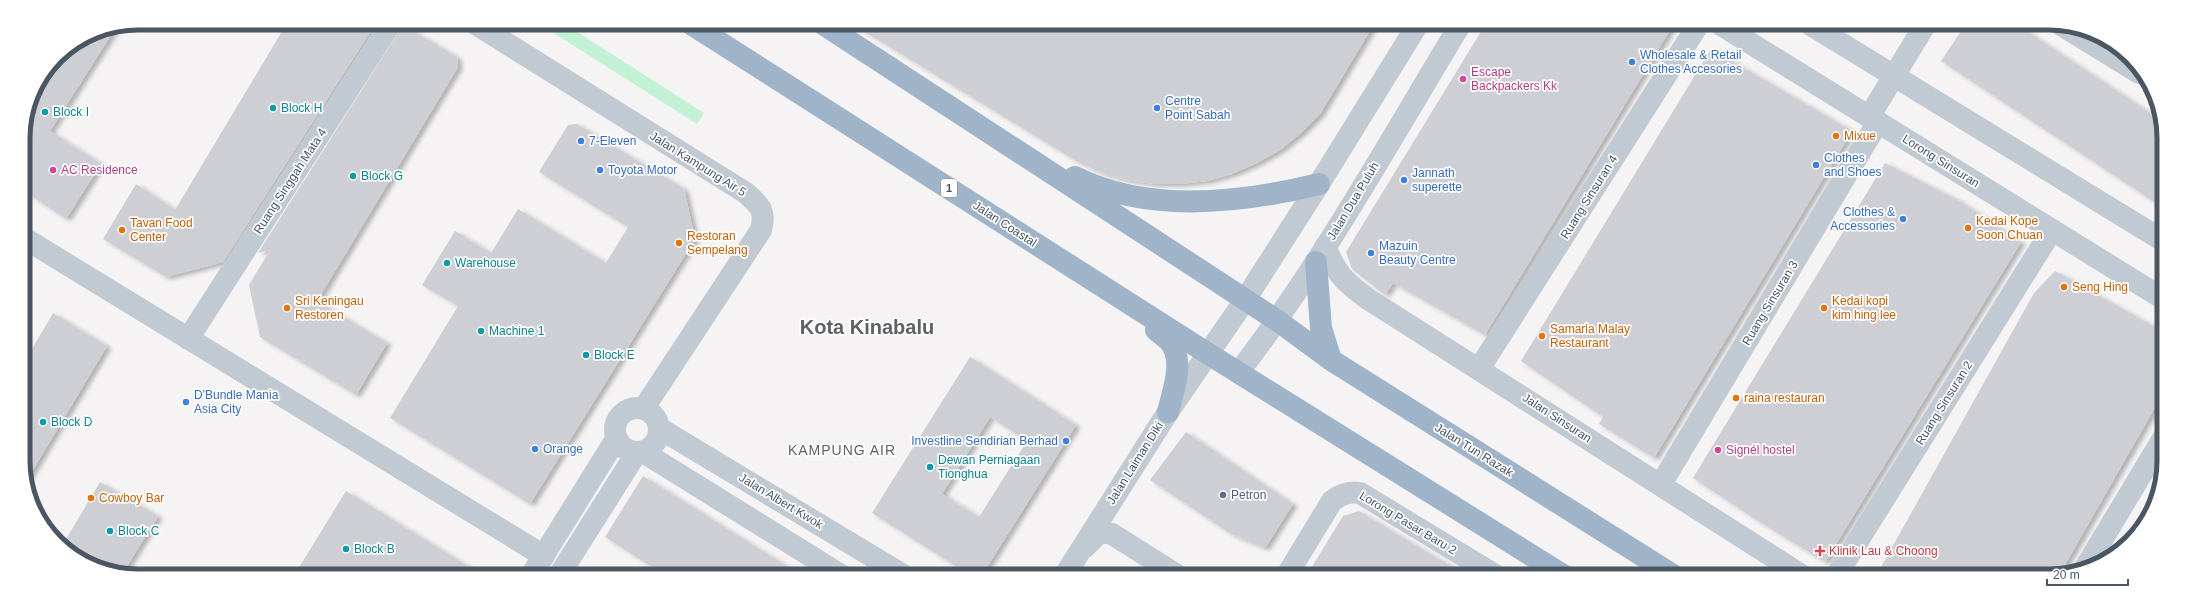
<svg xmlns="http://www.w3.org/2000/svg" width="2187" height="599" viewBox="0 0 2187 599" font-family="Arial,sans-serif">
<defs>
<filter id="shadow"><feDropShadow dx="4.5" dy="2.5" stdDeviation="2" flood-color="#0004"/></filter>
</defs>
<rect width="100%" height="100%" fill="#f5f3f3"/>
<path fill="#c3f1d5" d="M 538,23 L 563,23 L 704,113 L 697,124 Z"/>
<path fill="#cdcfd5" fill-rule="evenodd" filter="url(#shadow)" d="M 287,23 L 376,23 L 223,262 L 166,277 L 103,239 L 136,184 L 175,210 Z
M 852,24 L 1374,24 L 1320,114 L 1301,133 L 1280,150 L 1257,163 L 1232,174 L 1207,181 L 1180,184 L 1154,184 L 1127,180 L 1102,173 L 1078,162 Z
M 403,25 L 457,57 L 458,67 L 317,301 L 387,343 L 356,395 L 260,337 L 249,285 L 270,250 L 258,253 Z
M 1485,25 L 1673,25 L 1485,335 L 1393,283 L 1385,295 L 1352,269 L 1346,252 Z
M 1965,25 L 2017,25 L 2162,121 L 2162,207 L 1941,61 Z
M 116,27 L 50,131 L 101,164 L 66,219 L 24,191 L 23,131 L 32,94 L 57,56 L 94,32 Z
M 1711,49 L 1852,131 L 1654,458 L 1599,424 L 1603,417 L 1521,361 Z
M 577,124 L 684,189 L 695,239 L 530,504 L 390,418 L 458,306 L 422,285 L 455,231 L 491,253 L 518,209 L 606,263 L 628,227 L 539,172 L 568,125 Z
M 1885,163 L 1958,200 L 2021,242 L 1825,562 L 1755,519 L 1693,478 Z
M 2055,271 L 2162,331 L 2162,395 L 2059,575 L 1876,576 L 2034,293 Z
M 53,313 L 107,346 L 25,483 L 25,361 Z
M 970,357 L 1076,425 L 982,575 L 970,575 L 872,513 ZM 990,417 L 1027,441 L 979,517 L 942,494 Z
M 1186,432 L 1293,504 L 1265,548 L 1231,534 L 1150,480 Z
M 643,476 L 799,574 L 663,574 L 605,537 Z
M 100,482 L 158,516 L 122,574 L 115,574 L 62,546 Z
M 346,491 L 440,549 L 480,574 L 295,574 Z
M 1359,511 L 1410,542 L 1466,575 L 1307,575 L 1343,516 Z"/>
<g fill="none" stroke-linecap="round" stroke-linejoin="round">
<path stroke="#c1cad2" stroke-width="22" d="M 24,238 L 544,556
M 188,339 L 391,23
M 1479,369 L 1698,25
M 1661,484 L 1878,122
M 2084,570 L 2162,440
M 1836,576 L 2052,230"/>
<path stroke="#c1cad2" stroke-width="22" d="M 474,23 L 746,193 C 760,206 766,210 761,230 L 644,408
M 1721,25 L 2162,298
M 1811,25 L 2162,240
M 2061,25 L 2139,73
M 1869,117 L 1925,25
M 1325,247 C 1338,275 1343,281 1368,299 L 1803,576
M615 430a22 22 0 1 1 44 0a22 22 0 1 1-44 0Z
M 659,428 L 903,575
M 643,452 L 841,575
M 532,574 L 616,439
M 560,574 L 637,452
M 1287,575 L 1332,501 C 1341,494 1349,491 1360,493 L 1495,575"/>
<path stroke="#c1cad2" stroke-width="22" d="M 1239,372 C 1322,263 1389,142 1460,25
M 1085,547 L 1100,532 L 1112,534 L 1177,575
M 1065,575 L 1168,412 L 1245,300 L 1319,184 L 1418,24"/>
<path stroke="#9fb4c9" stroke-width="22" d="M 691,24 L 1207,353 L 1563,575
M 823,24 L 1278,321 L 1331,360 L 1673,575
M 1075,177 C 1149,214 1242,203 1319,184
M 1316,262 L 1321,328 L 1331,360
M 1156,330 C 1160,334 1166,337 1170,342 C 1185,361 1173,391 1168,412"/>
</g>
<g fill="#3f7fe0" stroke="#fff" stroke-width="1.5">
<circle cx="1632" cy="62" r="4"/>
<circle cx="1157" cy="108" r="4"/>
<circle cx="581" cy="141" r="4"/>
<circle cx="1816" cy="165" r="4"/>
<circle cx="600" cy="170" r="4"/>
<circle cx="1404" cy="180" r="4"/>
<circle cx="1903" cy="219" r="4"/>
<circle cx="1371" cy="253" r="4"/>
<circle cx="186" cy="402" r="4"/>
<circle cx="1066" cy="441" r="4"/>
<circle cx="535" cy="449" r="4"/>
</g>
<g fill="#d1479c" stroke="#fff" stroke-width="1.5">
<circle cx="1463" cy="79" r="4"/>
<circle cx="53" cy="170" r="4"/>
<circle cx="1718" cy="450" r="4"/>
</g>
<g fill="#0f9aa8" stroke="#fff" stroke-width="1.5">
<circle cx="273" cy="108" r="4"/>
<circle cx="45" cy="112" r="4"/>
<circle cx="353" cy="176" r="4"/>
<circle cx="447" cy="263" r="4"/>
<circle cx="481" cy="331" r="4"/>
<circle cx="586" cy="355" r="4"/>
<circle cx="43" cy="422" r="4"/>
<circle cx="930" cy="467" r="4"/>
<circle cx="110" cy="531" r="4"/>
<circle cx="346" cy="549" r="4"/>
</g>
<g fill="#e8710a" stroke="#fff" stroke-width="1.5">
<circle cx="1836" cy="136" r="4"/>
<circle cx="1968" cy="228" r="4"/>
<circle cx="122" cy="230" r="4"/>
<circle cx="679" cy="243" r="4"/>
<circle cx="2064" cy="287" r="4"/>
<circle cx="287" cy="308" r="4"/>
<circle cx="1824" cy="308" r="4"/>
<circle cx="1542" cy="336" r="4"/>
<circle cx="1736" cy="398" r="4"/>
<circle cx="91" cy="498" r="4"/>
</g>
<circle fill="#5c6f8a" stroke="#fff" stroke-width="1.5" cx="1223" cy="495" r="4"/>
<path fill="#e0444e" stroke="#fff" stroke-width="1.5" d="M1818 545h4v4h4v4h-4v4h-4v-4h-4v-4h4z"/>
<g text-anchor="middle" stroke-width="3.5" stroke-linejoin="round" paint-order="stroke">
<rect fill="#fff" stroke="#808990" stroke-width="1" x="941" y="179" width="16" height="18" rx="3"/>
<g font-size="11" font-weight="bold" fill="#4a5661">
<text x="949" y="192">1</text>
</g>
<g font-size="12" fill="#366cbe" stroke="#fff" text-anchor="start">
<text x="1640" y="59">Wholesale &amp; Retail<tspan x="1640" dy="14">Clothes Accesories</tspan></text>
<text x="1165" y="105">Centre<tspan x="1165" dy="14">Point Sabah</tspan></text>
<text x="589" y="145">7-Eleven</text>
<text x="1824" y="162">Clothes<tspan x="1824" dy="14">and Shoes</tspan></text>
<text x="608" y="174">Toyota Motor</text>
<text x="1412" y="177">Jannath<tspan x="1412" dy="14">superette</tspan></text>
<text x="1895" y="216" text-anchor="end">Clothes &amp;<tspan x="1895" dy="14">Accessories</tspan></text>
<text x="1379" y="250">Mazuin<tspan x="1379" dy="14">Beauty Centre</tspan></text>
<text x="194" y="399">D'Bundle Mania<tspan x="194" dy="14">Asia City</tspan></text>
<text x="1058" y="445" text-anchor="end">Investline Sendirian Berhad</text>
<text x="543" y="453">Orange</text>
</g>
<g font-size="12" fill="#b23c85" stroke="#fff" text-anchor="start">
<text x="1471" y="76">Escape<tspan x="1471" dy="14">Backpackers Kk</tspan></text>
<text x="61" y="174">AC Residence</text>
<text x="1726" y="454">Signél hostel</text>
</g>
<g font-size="12" fill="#0d838f" stroke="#fff" text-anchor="start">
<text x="281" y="112">Block H</text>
<text x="53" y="116">Block I</text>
<text x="361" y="180">Block G</text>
<text x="455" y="267">Warehouse</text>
<text x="489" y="335">Machine 1</text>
<text x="594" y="359">Block E</text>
<text x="51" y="426">Block D</text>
<text x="938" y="464">Dewan Perniagaan<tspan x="938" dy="14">Tionghua</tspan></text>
<text x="118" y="535">Block C</text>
<text x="354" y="553">Block B</text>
</g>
<g font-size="12" fill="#c56008" stroke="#fff" text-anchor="start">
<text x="1844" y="140">Mixue</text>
<text x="1976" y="225">Kedai Kope<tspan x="1976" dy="14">Soon Chuan</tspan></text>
<text x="130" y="227">Tavan Food<tspan x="130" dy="14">Center</tspan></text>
<text x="687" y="240">Restoran<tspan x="687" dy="14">Sempelang</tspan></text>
<text x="2072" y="291">Seng Hing</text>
<text x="295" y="305">Sri Keningau<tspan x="295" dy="14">Restoren</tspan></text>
<text x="1832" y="305">Kedai kopi<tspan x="1832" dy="14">kim hing lee</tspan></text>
<text x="1550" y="333">Samaria Malay<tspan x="1550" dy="14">Restaurant</tspan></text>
<text x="1744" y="402">raina restauran</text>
<text x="99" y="502">Cowboy Bar</text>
</g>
<g font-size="12" fill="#4a5661" stroke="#fff">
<text transform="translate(1941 161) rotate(32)" y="4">Lorong Sinsuran</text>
<text transform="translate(698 164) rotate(32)" y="4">Jalan Kampung Air 5</text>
<text transform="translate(290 181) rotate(-57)" y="4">Ruang Singgah Mata 4</text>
<text transform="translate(1589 197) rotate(-58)" y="4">Ruang Sinsuran 4</text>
<text transform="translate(1353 201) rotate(-59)" y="4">Jalan Dua Puluh</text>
<text transform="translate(1005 224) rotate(33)" y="4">Jalan Coastal</text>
<text transform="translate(1770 303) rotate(-59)" y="4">Ruang Sinsuran 3</text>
<text transform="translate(1944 403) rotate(-58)" y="4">Ruang Sinsuran 2</text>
<text transform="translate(1557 418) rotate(33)" y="4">Jalan Sinsuran</text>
<text transform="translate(1474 450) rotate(32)" y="4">Jalan Tun Razak</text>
<text transform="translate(1135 463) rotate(-58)" y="4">Jalan Laiman Diki</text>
<text transform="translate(781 501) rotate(31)" y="4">Jalan Albert Kwok</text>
<text transform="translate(1408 523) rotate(31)" y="4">Lorong Pasar Baru 2</text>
</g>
<g font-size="12" fill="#4e5e75" stroke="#fff" text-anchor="start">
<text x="1231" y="499">Petron</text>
</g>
<g font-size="12" fill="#be3a42" stroke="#fff" text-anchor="start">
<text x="1829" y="555">Klinik Lau &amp; Choong</text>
</g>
<g font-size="14" letter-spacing="1" fill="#5f6368" stroke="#fff">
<text x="842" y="455">KAMPUNG AIR</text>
</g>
<g font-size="20" font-weight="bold" fill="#5f6368" stroke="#fff">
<text x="867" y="334">Kota Kinabalu</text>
</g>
</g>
<path d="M0 0H2187V599H0ZM138 30H2049A108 108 0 0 1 2157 138V461A108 108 0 0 1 2049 569H138A108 108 0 0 1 30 461V138A108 108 0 0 1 138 30Z" fill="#fff" fill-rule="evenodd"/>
<path fill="none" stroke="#4a5661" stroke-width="5" d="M138 30H2049A108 108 0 0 1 2157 138V461A108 108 0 0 1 2049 569H138A108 108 0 0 1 30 461V138A108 108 0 0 1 138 30Z"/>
<path d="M2047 579v6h81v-6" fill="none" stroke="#4a5661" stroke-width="2"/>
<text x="2053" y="579" font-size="12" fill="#4a5661" stroke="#ffffff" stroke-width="3" paint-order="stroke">20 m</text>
</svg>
